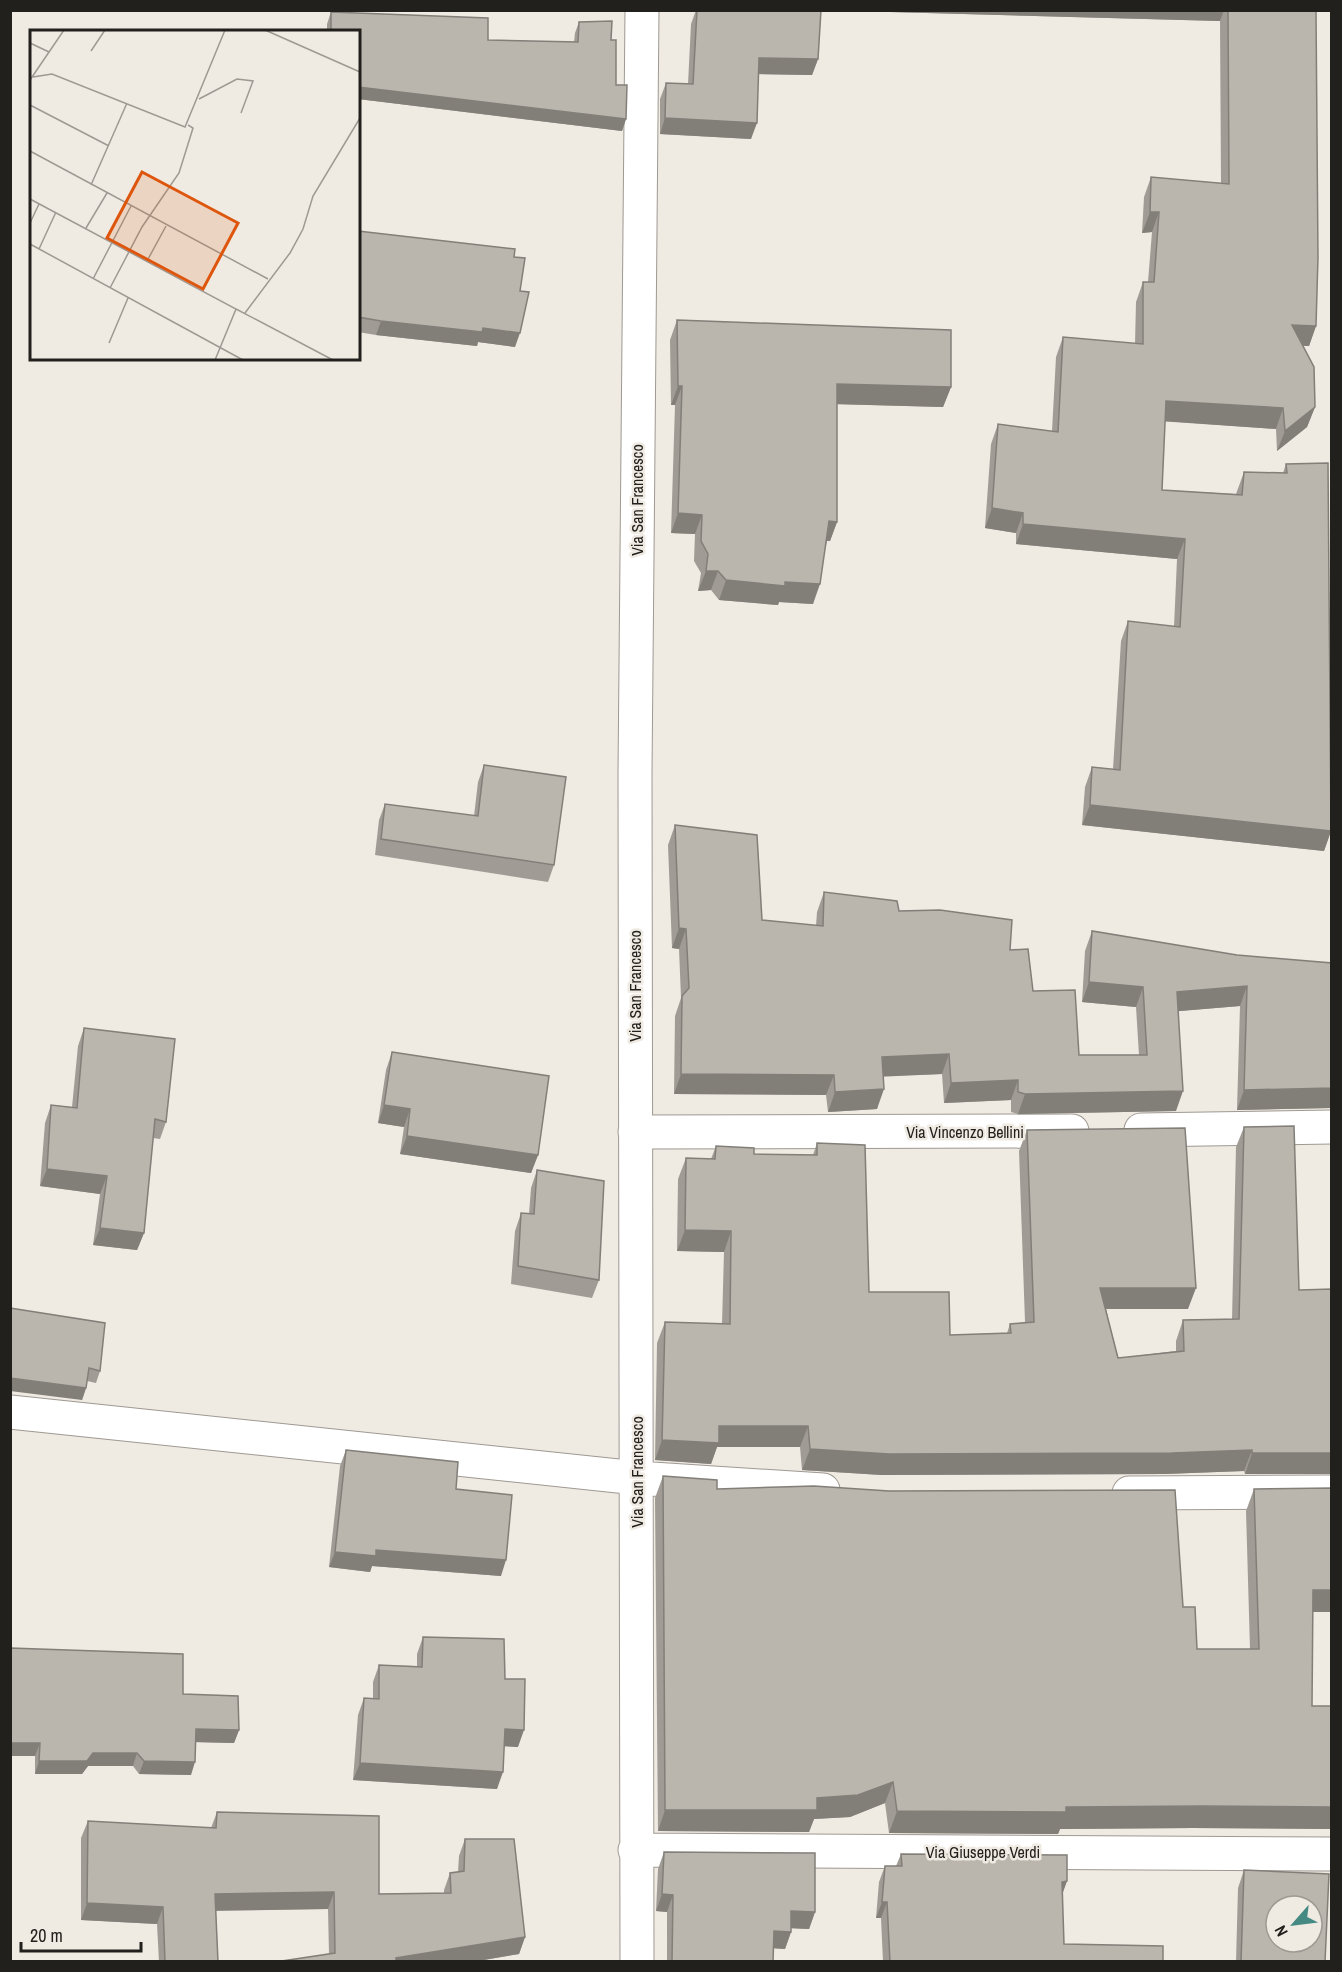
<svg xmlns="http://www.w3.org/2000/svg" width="1342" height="1972" viewBox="0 0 1342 1972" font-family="'Archivo Narrow',sans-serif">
<rect width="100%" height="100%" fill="#efeae2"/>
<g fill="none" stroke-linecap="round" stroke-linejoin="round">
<g stroke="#9e9992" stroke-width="35">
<path id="minor" d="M 1141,1130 L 1332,1127
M 635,1132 L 1072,1131
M 10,1412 L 637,1478 L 823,1490
M 1129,1493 L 1332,1492
M 635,1850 L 1332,1854
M 637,1962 L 635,774 L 642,10"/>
</g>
<use href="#minor" stroke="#fff" stroke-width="33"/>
</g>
<path fill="#a09c95" d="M 696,10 L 821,10 L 818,59 L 812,75 L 759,74 L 751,139 L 660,134 L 660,99 L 666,83 L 688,84 L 691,24 Z
M 890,10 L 1316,10 L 1316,326 L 1309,346 L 1303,346 L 1315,407 L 1307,427 L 1277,451 L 1276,429 L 1165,421 L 1162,490 L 1236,494 L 1244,472 L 1283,473 L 1286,464 L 1331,831 L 1324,851 L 1082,825 L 1085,787 L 1092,767 L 1113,769 L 1121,641 L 1128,621 L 1174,627 L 1177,559 L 1016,544 L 1016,533 L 985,528 L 991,444 L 998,424 L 1052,431 L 1056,357 L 1063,337 L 1135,344 L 1136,302 L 1143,282 L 1148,282 L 1152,232 L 1142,233 L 1144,197 L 1151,177 L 1221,183 L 1220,21 L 890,12 Z
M 331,12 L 488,40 L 574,42 L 575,33 L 579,22 L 611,40 L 616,85 L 626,119 L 622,131 L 358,99 L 358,32 L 327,32 L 327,24 Z
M 358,231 L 514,257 L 520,291 L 515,347 L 478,342 L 477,346 L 376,335 L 358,332 Z
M 677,320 L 951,387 L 943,407 L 837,404 L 837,522 L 830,541 L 827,541 L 813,604 L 779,602 L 778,605 L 719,600 L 711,590 L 698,591 L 701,573 L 694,561 L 695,534 L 671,533 L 675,405 L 671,405 L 670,340 Z
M 484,765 L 554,865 L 548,882 L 375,855 L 379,820 L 385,804 L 474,816 L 478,782 Z
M 675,825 L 762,920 L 816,926 L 817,912 L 824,892 L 899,911 L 1010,950 L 1033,991 L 1079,1055 L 1139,1055 L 1136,1007 L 1082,1002 L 1085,951 L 1092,931 L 1237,955 L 1332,963 L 1332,1106 L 1331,1108 L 1237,1110 L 1240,1006 L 1178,1011 L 1176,1111 L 1018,1114 L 1011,1112 L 1011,1100 L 944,1103 L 942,1074 L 883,1076 L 877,1109 L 828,1112 L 826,1095 L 674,1094 L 675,1016 L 681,998 L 679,949 L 672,948 L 668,845 Z
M 84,1028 L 166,1122 L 160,1139 L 153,1138 L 144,1233 L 137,1250 L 93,1245 L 100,1194 L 40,1186 L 45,1123 L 51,1105 L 72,1107 L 78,1046 Z
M 392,1052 L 538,1155 L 531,1173 L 400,1154 L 404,1127 L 378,1123 L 386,1070 Z
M 1244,1127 L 1299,1290 L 1332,1289 L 1332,1474 L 1245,1474 L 1244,1471 L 1164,1474 L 882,1475 L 802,1470 L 800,1447 L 717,1447 L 711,1464 L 655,1460 L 657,1343 L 665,1322 L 722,1324 L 724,1252 L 677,1251 L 678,1179 L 686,1158 L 711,1159 L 716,1146 L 754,1154 L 813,1155 L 817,1143 L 869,1292 L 950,1335 L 1007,1333 L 1010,1324 L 1025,1322 L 1019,1151 L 1027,1130 L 1188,1309 L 1106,1309 L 1118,1358 L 1176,1351 L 1176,1341 L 1183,1320 L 1232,1319 L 1236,1147 Z
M 537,1170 L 599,1280 L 592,1298 L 511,1284 L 515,1231 L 521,1213 L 529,1214 L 531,1188 Z
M 10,1308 L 100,1371 L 96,1383 L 87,1381 L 86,1388 L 82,1400 Z
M 346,1450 L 456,1489 L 501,1576 L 372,1566 L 370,1572 L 329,1567 L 340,1466 Z
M 663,1476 L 717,1489 L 1183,1607 L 1197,1649 L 1250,1649 L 1246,1511 L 1254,1489 L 1332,1488 L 1332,1612 L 1312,1612 L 1312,1706 L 1332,1706 L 1332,1829 L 1193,1828 L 1062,1829 L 1060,1829 L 1058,1834 L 889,1833 L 885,1803 L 850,1817 L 814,1819 L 809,1832 L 658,1831 L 655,1498 Z
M 423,1637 L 505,1679 L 518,1747 L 504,1746 L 497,1789 L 353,1780 L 358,1715 L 364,1698 L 373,1698 L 373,1682 L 379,1665 L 417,1666 L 417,1654 Z
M 10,1648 L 183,1694 L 239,1730 L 234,1743 L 195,1742 L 191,1775 L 139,1774 L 133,1766 L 88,1766 L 82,1774 L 35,1774 L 35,1756 L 10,1756 Z
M 217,1812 L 379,1894 L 444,1893 L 444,1890 L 450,1873 L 458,1872 L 459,1856 L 465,1839 L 525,1937 L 519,1954 L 472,1962 L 275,1962 L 329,1954 L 328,1909 L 216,1910 L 218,1962 L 159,1962 L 157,1924 L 81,1920 L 81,1838 L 88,1821 L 211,1828 Z
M 664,1852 L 815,1912 L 809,1929 L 791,1928 L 791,1932 L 785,1949 L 774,1948 L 773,1962 L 667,1962 L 667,1912 L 656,1911 L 658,1869 Z
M 901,1854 L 1067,1881 L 1062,1893 L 1064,1944 L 1163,1962 L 883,1962 L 881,1918 L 876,1918 L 879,1882 L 885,1866 L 896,1866 Z
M 1244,1870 L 1325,1962 L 1236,1962 L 1238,1888 Z"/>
<path fill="#827f79" d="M 890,10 L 1224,10 L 1220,21 L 890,12 Z
M 759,58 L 818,59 L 812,75 L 754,74 Z
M 358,87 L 626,119 L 622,131 L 358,99 Z
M 665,118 L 757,123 L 751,139 L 660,134 Z
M 1150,212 L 1159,212 L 1152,232 L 1142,233 Z
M 381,321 L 483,328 L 520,333 L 515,347 L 478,342 L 477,346 L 376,335 Z
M 1292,325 L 1316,326 L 1309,346 L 1285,345 Z
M 837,384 L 951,387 L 943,407 L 830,404 Z
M 678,386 L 682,386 L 675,405 L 671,405 Z
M 1166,401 L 1283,408 L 1276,429 L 1159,421 Z
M 1315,407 L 1307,427 L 1277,451 L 1285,431 Z
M 992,508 L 1023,513 L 1016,533 L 985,528 Z
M 678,513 L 702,515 L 695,534 L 671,533 Z
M 829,521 L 837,522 L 830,541 L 822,541 Z
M 1023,524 L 1185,539 L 1177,559 L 1016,544 Z
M 706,571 L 718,571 L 711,590 L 698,591 Z
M 726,580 L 785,582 L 820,584 L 813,604 L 779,602 L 778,605 L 719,600 Z
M 1090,805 L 1331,831 L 1324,851 L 1082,825 Z
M 679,928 L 686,929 L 679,949 L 672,948 Z
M 1089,982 L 1143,987 L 1136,1007 L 1082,1002 Z
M 1247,986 L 1240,1006 L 1169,1012 L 1177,992 Z
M 949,1054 L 942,1074 L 875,1077 L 882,1057 Z
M 681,1074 L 834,1075 L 826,1095 L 674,1094 Z
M 1018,1080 L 1011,1100 L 944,1103 L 951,1083 Z
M 1332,1088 L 1331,1108 L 1237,1110 L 1244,1090 Z
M 884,1089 L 877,1109 L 828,1112 L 835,1092 Z
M 1183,1091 L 1176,1111 L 1018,1114 L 1025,1094 Z
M 384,1105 L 410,1109 L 404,1127 L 378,1123 Z
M 407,1136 L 538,1155 L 531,1173 L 400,1154 Z
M 47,1169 L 107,1176 L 100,1194 L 40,1186 Z
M 100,1228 L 144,1233 L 137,1250 L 93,1245 Z
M 685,1230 L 731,1231 L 724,1252 L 677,1251 Z
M 1100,1288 L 1196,1288 L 1188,1309 L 1093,1309 Z
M 10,1378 L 86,1388 L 82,1400 L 10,1391 Z
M 719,1426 L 808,1426 L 800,1447 L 717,1447 L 711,1464 L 655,1460 L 662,1440 Z
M 810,1449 L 1252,1450 L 1244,1471 L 1164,1474 L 882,1475 L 802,1470 Z
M 1252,1453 L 1332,1453 L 1332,1474 L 1245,1474 Z
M 376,1550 L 506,1560 L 501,1576 L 372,1566 L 370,1572 L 329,1567 L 335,1552 Z
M 1313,1590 L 1332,1590 L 1332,1612 L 1305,1612 Z
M 196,1729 L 239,1730 L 234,1743 L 191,1742 Z
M 505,1729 L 524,1730 L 518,1747 L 499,1746 Z
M 10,1743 L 40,1743 L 35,1756 L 10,1756 Z
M 93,1753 L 137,1753 L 133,1766 L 88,1766 L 82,1774 L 35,1774 L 39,1761 Z
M 144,1761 L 195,1762 L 191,1775 L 139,1774 Z
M 360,1763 L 503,1772 L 497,1789 L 353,1780 Z
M 893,1782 L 885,1803 L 850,1817 L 814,1819 L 809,1832 L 658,1831 L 665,1810 L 817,1798 Z
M 1201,1806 L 1332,1807 L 1332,1829 L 1193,1828 L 1062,1829 L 1060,1829 L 1058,1834 L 889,1833 L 897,1811 L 1066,1807 Z
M 1067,1881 L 1061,1898 L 1062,1882 Z
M 334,1892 L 328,1909 L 209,1911 L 215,1894 Z
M 662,1894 L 673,1895 L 667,1912 L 656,1911 Z
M 882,1902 L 887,1902 L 881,1918 L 876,1918 Z
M 87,1903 L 163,1907 L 157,1924 L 81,1920 Z
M 791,1911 L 815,1912 L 809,1929 L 785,1928 Z
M 774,1931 L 791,1932 L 785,1949 L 768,1948 Z
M 525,1937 L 519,1954 L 472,1962 L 394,1962 L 396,1958 Z"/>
<path fill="#bab5ad" stroke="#827f79" stroke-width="1.5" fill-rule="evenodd" d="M 697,10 L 821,10 L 818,59 L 759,58 L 757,123 L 665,118 L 666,83 L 693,84 Z
M 1228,10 L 1316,10 L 1318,257 L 1316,326 L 1292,325 L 1314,367 L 1315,407 L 1285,431 L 1283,408 L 1166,401 L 1162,490 L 1242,495 L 1244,472 L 1287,473 L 1286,464 L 1328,463 L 1331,831 L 1090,805 L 1092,767 L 1120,770 L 1128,621 L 1180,627 L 1185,539 L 1023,524 L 1023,513 L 992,508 L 998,424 L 1058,432 L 1063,337 L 1143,344 L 1143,282 L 1154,282 L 1159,212 L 1150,212 L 1151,177 L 1229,184 Z
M 331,12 L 488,18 L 488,40 L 578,42 L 579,22 L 612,21 L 611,40 L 616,40 L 616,85 L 627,85 L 626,119 L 358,87 L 358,32 L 331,32 Z
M 358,231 L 515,249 L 514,257 L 525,258 L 520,291 L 529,292 L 520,333 L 483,328 L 482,332 L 381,321 L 358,317 Z
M 677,320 L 951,330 L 951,387 L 837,384 L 837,522 L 829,521 L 820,584 L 785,582 L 785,586 L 726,580 L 718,571 L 706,571 L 708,554 L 701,541 L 702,515 L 678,513 L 682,386 L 678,386 Z
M 484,765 L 566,777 L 554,865 L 381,839 L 385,804 L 478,816 Z
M 675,825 L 757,835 L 762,920 L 823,926 L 824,892 L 897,901 L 899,911 L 940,910 L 1012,920 L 1010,950 L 1028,949 L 1033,991 L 1075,990 L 1079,1055 L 1147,1055 L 1143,987 L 1089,982 L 1092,931 L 1237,955 L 1332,963 L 1332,1088 L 1244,1090 L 1247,986 L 1177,992 L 1183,1091 L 1025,1094 L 1018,1092 L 1018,1080 L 951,1083 L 949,1054 L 882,1057 L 884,1089 L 835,1092 L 834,1075 L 681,1074 L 682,996 L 689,988 L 686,929 L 679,928 Z
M 84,1028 L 175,1039 L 166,1122 L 155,1119 L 144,1233 L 100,1228 L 107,1176 L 47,1169 L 51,1105 L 77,1108 Z
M 392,1052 L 549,1076 L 538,1155 L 407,1136 L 410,1109 L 384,1105 Z
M 1294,1126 L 1299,1290 L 1332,1289 L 1332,1453 L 1252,1453 L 1252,1450 L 1172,1453 L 889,1454 L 810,1449 L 808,1426 L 719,1426 L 719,1443 L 662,1440 L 665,1322 L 730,1324 L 731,1231 L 685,1230 L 686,1158 L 715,1159 L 716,1146 L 754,1148 L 754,1154 L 817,1155 L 817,1143 L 865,1145 L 869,1292 L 949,1292 L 950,1335 L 1011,1333 L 1010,1324 L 1034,1322 L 1027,1130 L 1185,1128 L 1196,1288 L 1100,1288 L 1118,1358 L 1184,1351 L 1183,1320 L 1239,1319 L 1244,1127 Z
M 537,1170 L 604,1181 L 599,1280 L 518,1266 L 521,1213 L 534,1214 Z
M 10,1308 L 105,1323 L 100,1371 L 89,1368 L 86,1388 L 10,1378 Z
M 346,1450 L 458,1462 L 456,1489 L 512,1495 L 506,1560 L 376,1550 L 376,1556 L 335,1552 Z
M 663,1476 L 717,1480 L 717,1489 L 814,1486 L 889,1491 L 1175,1490 L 1183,1607 L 1195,1607 L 1197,1649 L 1259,1649 L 1254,1489 L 1332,1488 L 1332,1590 L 1313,1590 L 1312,1706 L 1332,1706 L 1332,1807 L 1201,1806 L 1070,1807 L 1066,1807 L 1066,1812 L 897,1811 L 893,1782 L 858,1795 L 817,1798 L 817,1810 L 665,1810 Z
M 423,1637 L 504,1639 L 505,1679 L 525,1679 L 524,1730 L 505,1729 L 503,1772 L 360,1763 L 364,1698 L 379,1699 L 379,1665 L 422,1667 Z
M 10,1648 L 183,1654 L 183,1694 L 238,1696 L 239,1730 L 196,1729 L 195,1762 L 144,1761 L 137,1753 L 93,1753 L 87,1761 L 39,1761 L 40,1743 L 10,1743 Z
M 217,1812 L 379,1816 L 379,1894 L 451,1893 L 450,1873 L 464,1871 L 465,1839 L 514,1839 L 525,1937 L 396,1958 L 396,1962 L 275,1962 L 335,1953 L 334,1892 L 215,1894 L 218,1962 L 165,1962 L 163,1907 L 87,1903 L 88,1821 L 216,1828 Z
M 664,1852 L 815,1853 L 815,1912 L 791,1911 L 791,1932 L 774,1931 L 773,1962 L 672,1962 L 673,1895 L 662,1894 Z
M 901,1854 L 1067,1855 L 1067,1881 L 1062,1882 L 1064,1944 L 1163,1946 L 1163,1962 L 890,1962 L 887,1902 L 882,1902 L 885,1866 L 902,1866 Z
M 1244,1870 L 1329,1874 L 1325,1962 L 1241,1962 ZM 1276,1906 L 1312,1906 L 1312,1942 L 1276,1942 Z"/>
<g text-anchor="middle" stroke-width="5" stroke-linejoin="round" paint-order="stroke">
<g font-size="16" fill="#22201d" stroke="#efeae2">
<text transform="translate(637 500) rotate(-90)" y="6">Via San Francesco</text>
<text transform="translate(635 986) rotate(-90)" y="6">Via San Francesco</text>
<text x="965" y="1138">Via Vincenzo Bellini</text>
<text transform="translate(637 1472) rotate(-90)" y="6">Via San Francesco</text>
<text x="983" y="1858">Via Giuseppe Verdi</text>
</g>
</g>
<g transform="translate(30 30)">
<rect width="330" height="330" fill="#efeae2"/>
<path fill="none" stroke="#9d9993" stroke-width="1.5" d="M 235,0 L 330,42M 0,13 L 19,22M 61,21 L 75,0M 3,47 L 22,44 L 155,97 L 195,0M 0,50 L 34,0M 169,69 L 207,49 L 223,51 L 211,83M 0,75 L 79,116M 0,121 L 238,249M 61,155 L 97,73M 0,169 L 206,279 L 185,330M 0,193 L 9,174M 56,198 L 77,163M 0,214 L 213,330M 9,219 L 26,182M 117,231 L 136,196M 63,249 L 101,176M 80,258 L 112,197 L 149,143 L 163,98 L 158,95M 206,279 L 303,330M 215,283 L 260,223 L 273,199 L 283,166 L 330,88M 79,313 L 98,268"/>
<path fill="#de560d" fill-opacity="0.15" stroke="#de560d" stroke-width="3" d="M 112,142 L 208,193 L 173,259 L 77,208 Z"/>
<rect width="330" height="330" fill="none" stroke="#22201d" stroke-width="3"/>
</g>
<rect width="1342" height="1972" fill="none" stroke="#22201d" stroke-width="24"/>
<g transform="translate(1294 1924) rotate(242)"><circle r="28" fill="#efeae2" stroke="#9d9993" stroke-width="1.5"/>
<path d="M0-4.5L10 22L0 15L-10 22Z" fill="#448a83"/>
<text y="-9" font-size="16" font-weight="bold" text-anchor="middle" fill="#22201d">N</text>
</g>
<path d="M21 1942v9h120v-9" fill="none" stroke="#22201d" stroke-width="3"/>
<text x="30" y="1942" font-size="18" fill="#22201d" stroke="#efeae2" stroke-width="4.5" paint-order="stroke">20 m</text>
</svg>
